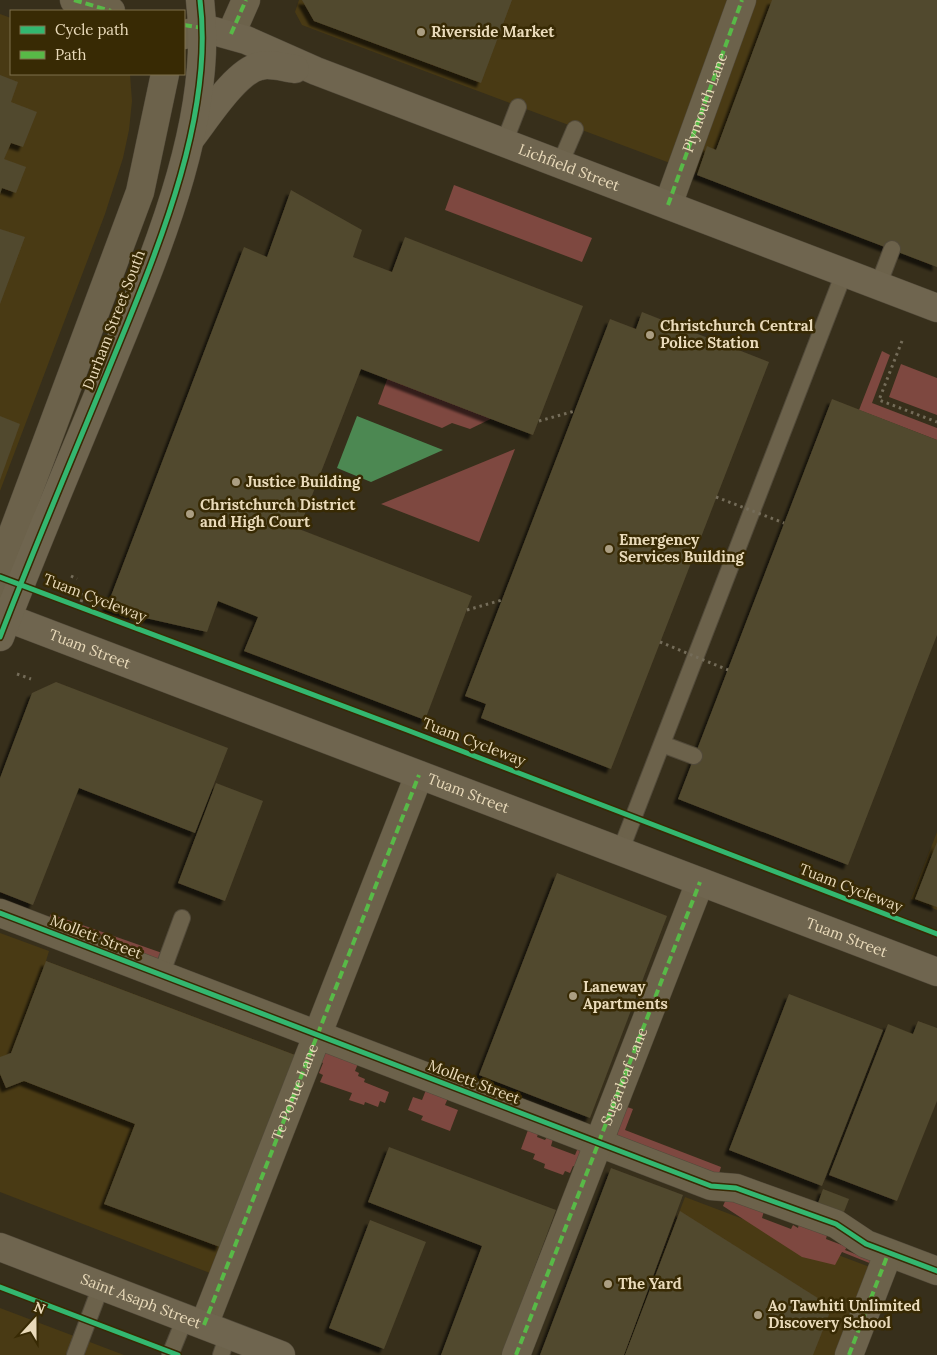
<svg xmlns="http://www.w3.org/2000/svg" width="937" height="1355" viewBox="0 0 937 1355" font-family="Lora,serif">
<defs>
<filter id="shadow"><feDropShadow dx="-4.5" dy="4.5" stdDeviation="1" flood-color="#0009"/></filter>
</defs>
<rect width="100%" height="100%" fill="#372f1b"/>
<path fill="#493a14" d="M 299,0 L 937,0 L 937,263 L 302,25 L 295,12 Z
M 0,14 L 11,18 L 11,74 L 130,74 L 132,101 L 129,130 L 123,158 L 105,214 L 0,491 Z
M 937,832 L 937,910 L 911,899 Z
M 0,933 L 49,951 L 46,961 L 295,1055 L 210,1273 L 0,1192 Z
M 685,1197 L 891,1275 L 861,1355 L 625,1355 Z
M 0,1308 L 124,1355 L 0,1355 Z"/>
<path fill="#7e4840" d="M 454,185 L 592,238 L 582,262 L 445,210 Z
M 882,351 L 890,355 L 872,403 L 937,428 L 937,440 L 859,410 Z
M 901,364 L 937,378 L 937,415 L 889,397 Z
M 391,369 L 505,412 L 470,429 L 452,423 L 442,428 L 378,404 Z
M 515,449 L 479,542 L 381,504 Z
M 51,914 L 165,954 L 162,962 L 127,951 L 128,947 L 47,922 Z
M 321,1050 L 359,1061 L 355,1071 L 359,1073 L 358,1076 L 365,1079 L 364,1082 L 389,1092 L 385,1103 L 380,1101 L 378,1107 L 365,1102 L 364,1105 L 349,1100 L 352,1093 L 320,1082 L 323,1075 L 319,1073 L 323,1063 L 317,1060 Z
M 426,1090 L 448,1098 L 445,1105 L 458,1110 L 450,1131 L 421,1120 L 423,1116 L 408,1110 L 413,1097 L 422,1100 Z
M 627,1107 L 633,1109 L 625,1130 L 721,1167 L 718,1177 L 615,1139 Z
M 528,1130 L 538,1134 L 537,1137 L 545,1140 L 547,1137 L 553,1139 L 551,1146 L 575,1155 L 579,1145 L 586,1148 L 579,1168 L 573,1166 L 570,1173 L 565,1171 L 563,1175 L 544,1168 L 545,1164 L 533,1159 L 535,1154 L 521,1149 Z
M 727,1197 L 764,1211 L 762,1218 L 791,1229 L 793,1225 L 798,1228 L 799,1224 L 827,1235 L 826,1239 L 847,1247 L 845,1250 L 873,1261 L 872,1264 L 842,1252 L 835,1265 L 802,1257 L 723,1206 Z"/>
<path fill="#4c8852" d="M 357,416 L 443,450 L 371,482 L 337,468 Z"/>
<path fill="#51482e" filter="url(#shadow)" d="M 302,0 L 512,0 L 481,83 L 314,21 Z
M 772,0 L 937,0 L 937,267 L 697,175 L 707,146 L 716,150 Z
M 0,75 L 18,82 L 11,102 L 37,112 L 23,147 L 11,143 L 4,159 L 26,167 L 16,193 L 2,188 L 0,194 Z
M 291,190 L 362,230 L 353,257 L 392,272 L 405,237 L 583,306 L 533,435 L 361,369 L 299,529 L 472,596 L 425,720 L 244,651 L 258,617 L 218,601 L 207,632 L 106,609 L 244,247 L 267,257 Z
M 0,229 L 25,237 L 0,304 Z
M 642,312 L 769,362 L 611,769 L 481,718 L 486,704 L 465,696 L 610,319 L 636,329 Z
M 832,399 L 937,440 L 937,635 L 848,865 L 678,799 Z
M 0,416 L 20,424 L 0,480 Z
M 56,682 L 228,748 L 195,833 L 79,788 L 33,905 L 0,892 L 0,778 L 32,693 Z
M 216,783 L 263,801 L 225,901 L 178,883 Z
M 937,842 L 937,907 L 915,899 Z
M 557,873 L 667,916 L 590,1118 L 479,1075 Z
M 46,961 L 295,1055 L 220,1247 L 104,1204 L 135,1124 L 24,1081 L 6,1088 L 0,1074 L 0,1057 L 11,1053 Z
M 789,994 L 883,1030 L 822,1186 L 729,1150 Z
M 918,1021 L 937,1028 L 937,1101 L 897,1201 L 829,1175 L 888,1024 L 913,1034 Z
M 389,1147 L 556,1210 L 502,1355 L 441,1355 L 482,1246 L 368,1202 Z
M 611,1168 L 683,1195 L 624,1355 L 540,1355 Z
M 823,1189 L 849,1199 L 844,1212 L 818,1203 Z
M 680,1211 L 832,1307 L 813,1355 L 625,1355 Z
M 370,1220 L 426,1242 L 384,1349 L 329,1328 Z"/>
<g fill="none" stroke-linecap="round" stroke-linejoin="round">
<g stroke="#524a3a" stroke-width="18">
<path id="lane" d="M 504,143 L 518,107
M 560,164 L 575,129
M 878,286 L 892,249
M 662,744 L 694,756
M 620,852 L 844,273
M 161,975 L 182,918
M 75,1355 L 101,1286
M 170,1355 L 185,1318
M 221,1355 L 228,1335"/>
</g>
<g stroke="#524a3a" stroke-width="29">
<g id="street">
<path d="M 74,0 L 111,11"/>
<path d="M 231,34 L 246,0"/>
<path d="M 184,35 L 203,28"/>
<path d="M 668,205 L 742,0"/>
<path d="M 8,618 L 6,551 L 140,192 L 165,74"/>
<path d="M 0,913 L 711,1186 L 736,1188 L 836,1224 L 866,1244 L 937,1271"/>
<path id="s1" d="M 204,1325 L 419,775"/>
<path id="s2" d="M 516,1355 L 700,882"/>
<path d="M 849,1355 L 888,1254"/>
</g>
</g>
<g stroke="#524a3a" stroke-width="29">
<g id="secondary">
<path id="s3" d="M 203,28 L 246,40 L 316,71 L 937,308"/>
<path d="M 191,138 C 206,119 236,71 260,66 C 270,63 285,68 295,69"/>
<path id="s4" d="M 0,615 L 937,972"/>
<path d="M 0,637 C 34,548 72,459 108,371 C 153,260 215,121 200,0"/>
<path id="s5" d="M 0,1247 L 281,1355"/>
</g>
</g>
<path stroke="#746c59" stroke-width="3" stroke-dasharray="2.5 4" stroke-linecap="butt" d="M 902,341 L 879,400 L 937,422
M 539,421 L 575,411
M 71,576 L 77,579
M 81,602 L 84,593
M 467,610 L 502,600
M 17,674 L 31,679"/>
<use href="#lane" stroke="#6c624b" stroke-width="16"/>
<use href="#street" stroke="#6c624b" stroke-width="28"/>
<use href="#secondary" stroke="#6f654f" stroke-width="28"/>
<path stroke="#746c59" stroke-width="3" stroke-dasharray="2.5 4" stroke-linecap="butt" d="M 716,497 L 784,523
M 660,642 L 728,670"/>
<g stroke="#58b947" stroke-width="4" stroke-dasharray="8 4" stroke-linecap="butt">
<path d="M 74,0 L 111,11"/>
<path d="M 184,25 L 203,28"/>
<path d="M 231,34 L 246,0"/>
<path id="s6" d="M 668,205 L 742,0"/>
<path d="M 204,1325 L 419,775"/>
<path d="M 516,1355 L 700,882"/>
<path d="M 849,1355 L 888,1254"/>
</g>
<g stroke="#382a04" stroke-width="8">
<path id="cycleway" d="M 0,577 L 407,730 L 937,934
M 0,637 C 34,548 72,459 108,371 C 153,260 215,121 200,0
M 0,913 L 711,1186 L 736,1188 L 836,1224 L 866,1244 L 937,1271
M 0,1287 L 178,1355"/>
</g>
<use href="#cycleway" stroke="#33b770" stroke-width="5"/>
</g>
<g fill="#ab9e82" stroke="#382a04" stroke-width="2">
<circle cx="421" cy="32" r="5"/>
<circle cx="650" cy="335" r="5"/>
<circle cx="236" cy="482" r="5"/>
<circle cx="190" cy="514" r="5"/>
<circle cx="609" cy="549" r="5"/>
<circle cx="573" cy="996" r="5"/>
<circle cx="608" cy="1284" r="5"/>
<circle cx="758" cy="1315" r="5"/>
</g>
<g text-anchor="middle" stroke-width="5" stroke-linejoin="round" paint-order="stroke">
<g font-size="15" font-weight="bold" fill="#e9daba" stroke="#382a04" text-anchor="start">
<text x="431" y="37">Riverside Market</text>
<text x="660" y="331">Christchurch Central<tspan x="660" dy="17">Police Station</tspan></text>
<text x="246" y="487">Justice Building</text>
<text x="200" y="510">Christchurch District<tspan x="200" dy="17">and High Court</tspan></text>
<text x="619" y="545">Emergency<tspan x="619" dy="17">Services Building</tspan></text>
<text x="583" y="992">Laneway<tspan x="583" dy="17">Apartments</tspan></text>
<text x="618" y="1289">The Yard</text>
<text x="768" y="1311">Ao Tawhiti Unlimited<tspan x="768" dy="17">Discovery School</tspan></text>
</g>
<g font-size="15" fill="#e9daba" stroke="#382a04">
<text dy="5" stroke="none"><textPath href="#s6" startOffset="109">Plymouth Lane</textPath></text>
<text dy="5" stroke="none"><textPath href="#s3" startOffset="392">Lichfield Street</textPath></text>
<text transform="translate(114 320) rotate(-69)" y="5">Durham Street South</text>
<text transform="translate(95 598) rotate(21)" y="5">Tuam Cycleway</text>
<text dy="5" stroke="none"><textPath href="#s4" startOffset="96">Tuam Street</textPath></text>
<text transform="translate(474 742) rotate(21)" y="5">Tuam Cycleway</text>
<text dy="5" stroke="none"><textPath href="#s4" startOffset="501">Tuam Street</textPath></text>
<text transform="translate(851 888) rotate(21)" y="5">Tuam Cycleway</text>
<text transform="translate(96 937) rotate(21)" y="5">Mollett Street</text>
<text dy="5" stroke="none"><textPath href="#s4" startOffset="906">Tuam Street</textPath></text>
<text dy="5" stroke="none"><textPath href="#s2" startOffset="299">Sugarloaf Lane</textPath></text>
<text transform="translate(474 1082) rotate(21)" y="5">Mollett Street</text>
<text dy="5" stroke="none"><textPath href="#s1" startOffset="250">Te Pohue Lane</textPath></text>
<text dy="5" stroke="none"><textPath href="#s5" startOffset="151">Saint Asaph Street</textPath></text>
</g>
</g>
<rect x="10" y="10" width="175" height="65" fill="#382a04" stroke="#7f704d"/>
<rect x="20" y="26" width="25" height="8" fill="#33b770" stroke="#7f704d"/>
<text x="55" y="35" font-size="15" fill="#e9daba">Cycle path</text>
<rect x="20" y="51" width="25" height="8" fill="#58b947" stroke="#7f704d"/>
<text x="55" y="60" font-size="15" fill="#e9daba">Path</text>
<g transform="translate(35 1320) rotate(21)" stroke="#382a04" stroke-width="4" paint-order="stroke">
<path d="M0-4L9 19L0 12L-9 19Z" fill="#e9daba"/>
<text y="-8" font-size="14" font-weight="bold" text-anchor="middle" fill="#e9daba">N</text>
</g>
</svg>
